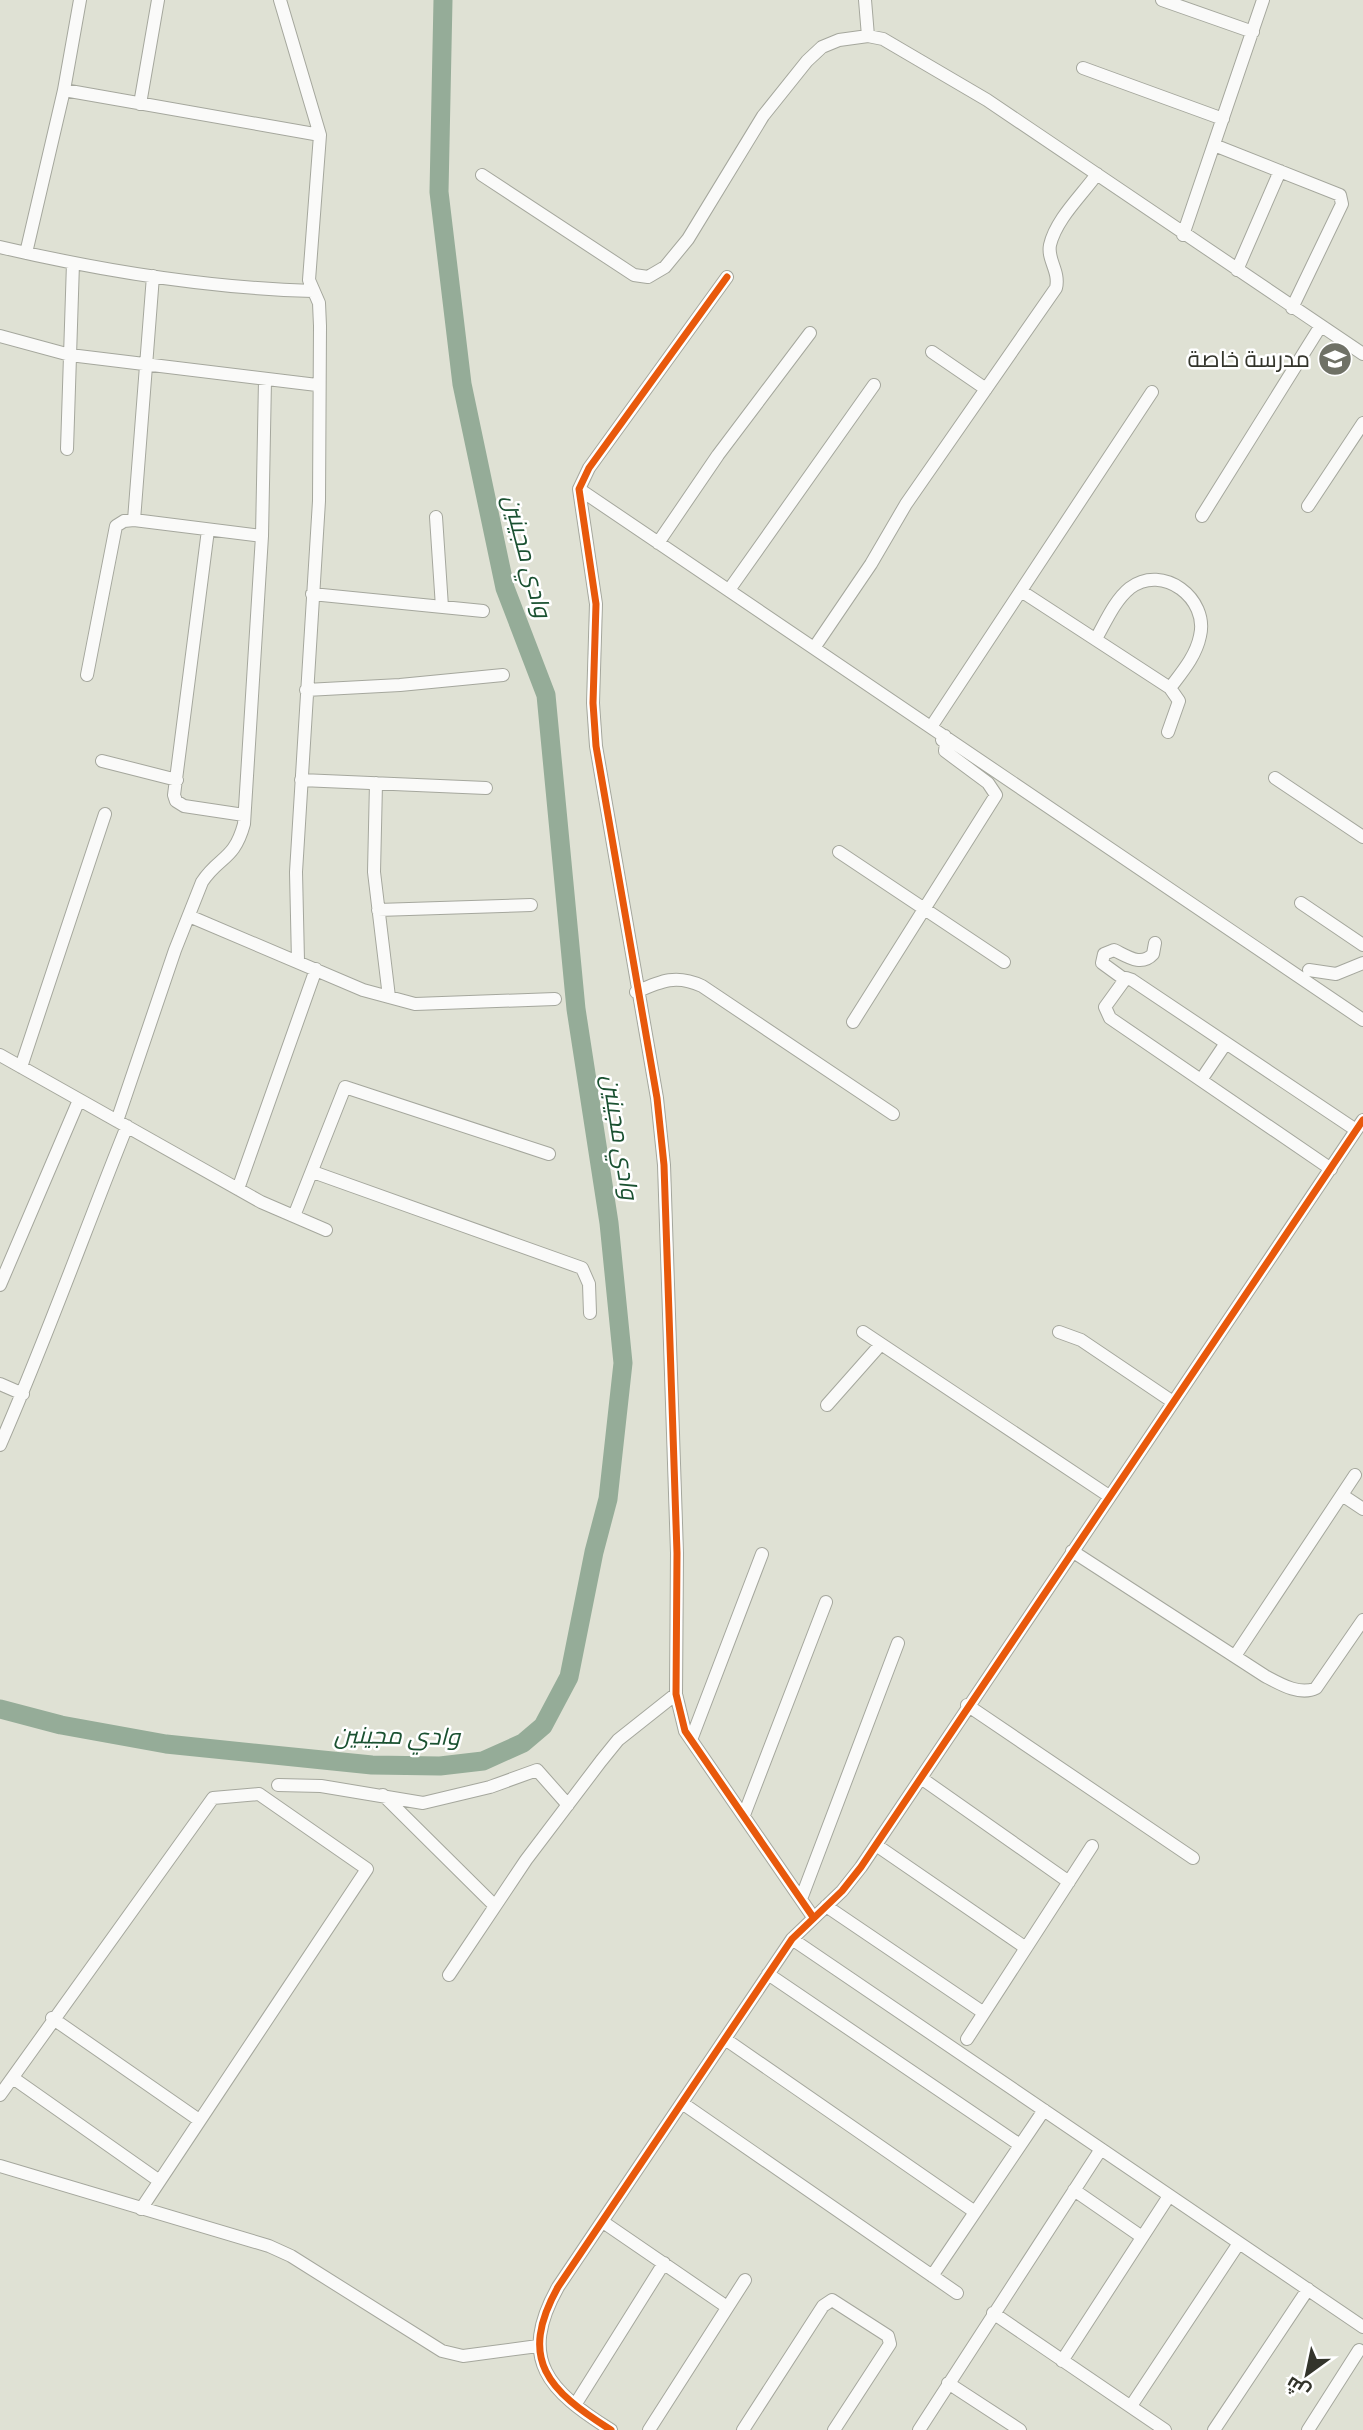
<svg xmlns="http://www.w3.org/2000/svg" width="1363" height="2430" viewBox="0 0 1363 2430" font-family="'Source Serif 4',Cairo,serif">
<rect width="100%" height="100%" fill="#dfe1d4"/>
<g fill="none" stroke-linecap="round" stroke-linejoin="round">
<path stroke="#95ac98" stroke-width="19" d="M 0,1709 L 61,1725 L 166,1744 L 372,1765 L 440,1766 L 483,1761 L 523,1743 L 543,1726 L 569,1677 L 594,1552 L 608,1499 L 623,1363 L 609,1223 L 576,1009 L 546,695 L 505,588 L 462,384 L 439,192 L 443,0"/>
<g stroke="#a5a79d" stroke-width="14">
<path id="minor" d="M 280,0 L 320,135 L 309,280 L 319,303 L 320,326 L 319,501 L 296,872 L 298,961
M 865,0 L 868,36
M 1162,0 L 1253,32
M 1083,68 L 1223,119
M 64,90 L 320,135
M 140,104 L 158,0
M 1214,145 L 1340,195 L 1342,204 L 1292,308
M 482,175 L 634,275 L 648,277 L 665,267 L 688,239 L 763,116 L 807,61 L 822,47 L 839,40 L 868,36 L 883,39 L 987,100 L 1363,354
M 1183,235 L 1263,0
M 0,247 C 102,271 208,288 313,291
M 26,253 L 64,90 L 80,0
M 1237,270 L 1280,171
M 727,277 L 589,468 L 579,489 L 596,604 L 593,703 L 596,746 L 657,1098 L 664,1165 L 677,1553 L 676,1694 L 685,1731 L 813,1917
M 0,336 L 70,355 L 317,385
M 932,352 L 986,389
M 67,449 L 73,263
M 579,489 L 1363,1020
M 1308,506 L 1363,423
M 1202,516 L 1320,327
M 436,517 L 442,607
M 134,520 L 153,276
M 208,530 L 174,795 L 176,801 L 184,806 L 244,815
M 658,543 L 718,455 L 810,333
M 729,590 L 874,385
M 1021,591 L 1170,688 L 1179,701 L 1168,732
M 312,594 L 483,611
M 1097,637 C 1106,621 1115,600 1130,588 C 1163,563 1209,599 1200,636 C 1196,656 1182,672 1170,688
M 814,648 L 871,564 L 906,504 L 1056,288 C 1060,271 1047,260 1050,245 C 1056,219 1082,195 1097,174
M 87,675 L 116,526 L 124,521 L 134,520 L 262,536
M 306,690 L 400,685 L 503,675
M 931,727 L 1152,392
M 102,761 L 177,780
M 1275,778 L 1363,837
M 301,780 L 486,788
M 376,783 L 374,872 L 389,997
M 839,852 L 1004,962
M 1301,903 L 1363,945
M 378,910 L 531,905
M 189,916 L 363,990 L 415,1004 L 555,999
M 1309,970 L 1336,974 L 1363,963
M 1124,979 L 1102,963 L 1104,954 L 1114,950 C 1127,956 1141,967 1153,954 L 1155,943
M 636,992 C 661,981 676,974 702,986 L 893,1114
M 853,1022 L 996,795 L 988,783 L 945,751 L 946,743 L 942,740 L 945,736
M 0,1055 L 261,1202 L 326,1230
M 21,1067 L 105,814
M 1201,1080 L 1226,1043
M 117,1121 L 175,950 L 202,882 C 219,856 234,861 244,824 L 262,536 L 265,380
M 1331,1169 L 1110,1018 L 1105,1007 L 1126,978 L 1132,980 L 1356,1130
M 313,1172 L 582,1268 L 589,1284 L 590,1313
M 238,1189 L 316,969
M 294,1216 L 345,1087 L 549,1154
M 0,1285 L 79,1100
M 863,1332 L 1109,1496
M 1059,1332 L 1081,1340 L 1173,1402
M 0,1384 L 23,1394
M 827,1405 L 881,1344
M 0,1445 C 46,1340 84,1233 127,1126
M 1342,1495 L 1363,1509
M 1072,1551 L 1265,1676 C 1280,1684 1300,1696 1316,1688 L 1363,1620
M 1235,1656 L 1355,1475
M 967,1705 L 1193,1858
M 691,1740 L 762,1554
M 921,1778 L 1069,1882
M 278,1785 L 321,1786 L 423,1803 L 490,1787 L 537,1770 L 568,1805
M 383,1795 L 495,1906
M 744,1815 L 826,1602
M 876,1845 L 1026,1948
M 801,1899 L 898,1643
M 826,1906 L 984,2013
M 792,1939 L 1363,2327
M 768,1974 L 1020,2145
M 449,1975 L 526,1860 L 601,1761 L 618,1740 L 676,1694
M 52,2018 L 199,2120
M 725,2039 L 975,2212
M 967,2039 L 1092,1846
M 13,2078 L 158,2180
M 0,2095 L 213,1798 L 259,1794 L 367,1869 L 141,2209
M 682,2103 L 957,2293
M 0,2166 L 269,2246 L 291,2256 L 442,2351 L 463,2356 L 538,2346
M 1074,2190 L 1142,2237
M 603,2222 L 727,2307
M 932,2276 L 1044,2110
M 993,2313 L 1165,2430
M 1062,2361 L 1169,2196
M 948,2383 L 1020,2430
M 575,2405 L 664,2263
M 1131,2406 L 1239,2243
M 611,2430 C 549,2391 517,2360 558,2287 L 792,1939 L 842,1891 L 861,1867 L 1363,1120
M 649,2430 L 745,2280
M 743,2430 L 823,2306 L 832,2300 L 888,2336 L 890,2344 L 834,2430
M 919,2430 L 1101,2149
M 1214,2430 L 1308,2289
M 1308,2430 L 1359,2350"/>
</g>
<use href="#minor" stroke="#fafaf9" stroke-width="12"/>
<g stroke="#fff" stroke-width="11">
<path id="cycleway" d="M 727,277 L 589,468 L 579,489 L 596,604 L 593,703 L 596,746 L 657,1098 L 664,1165 L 677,1553 L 676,1694 L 685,1731 L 813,1917
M 611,2430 C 549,2391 517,2360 558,2287 L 792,1939 L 842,1891 L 861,1867 L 1363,1120"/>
</g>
<use href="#cycleway" stroke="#e8590c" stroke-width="7"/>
</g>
<defs>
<g id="school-disc" transform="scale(1.75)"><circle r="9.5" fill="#6f7166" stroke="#fff"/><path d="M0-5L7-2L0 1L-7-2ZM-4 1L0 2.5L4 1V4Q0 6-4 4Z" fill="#fff"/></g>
</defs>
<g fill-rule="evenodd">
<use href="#school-disc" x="1335" y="359"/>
</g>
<g text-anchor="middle" stroke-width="5" stroke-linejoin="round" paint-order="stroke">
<g font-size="23" fill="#33342b" stroke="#fff" text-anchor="end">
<text x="1310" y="367">مدرسة خاصة</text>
</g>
<g font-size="24" font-style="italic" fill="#1a5131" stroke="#fff">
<text transform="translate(527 556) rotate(75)" y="8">وادي مجينين</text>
<text transform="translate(620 1137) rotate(81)" y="8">وادي مجينين</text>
<text transform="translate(397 1736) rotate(1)" y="8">وادي مجينين</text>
</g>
</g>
<g transform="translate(1307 2374) rotate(213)" stroke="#ffffff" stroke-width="5" paint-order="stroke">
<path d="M0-5L12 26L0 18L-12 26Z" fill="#33342b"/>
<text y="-10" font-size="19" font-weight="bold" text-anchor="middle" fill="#33342b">ش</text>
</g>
</svg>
